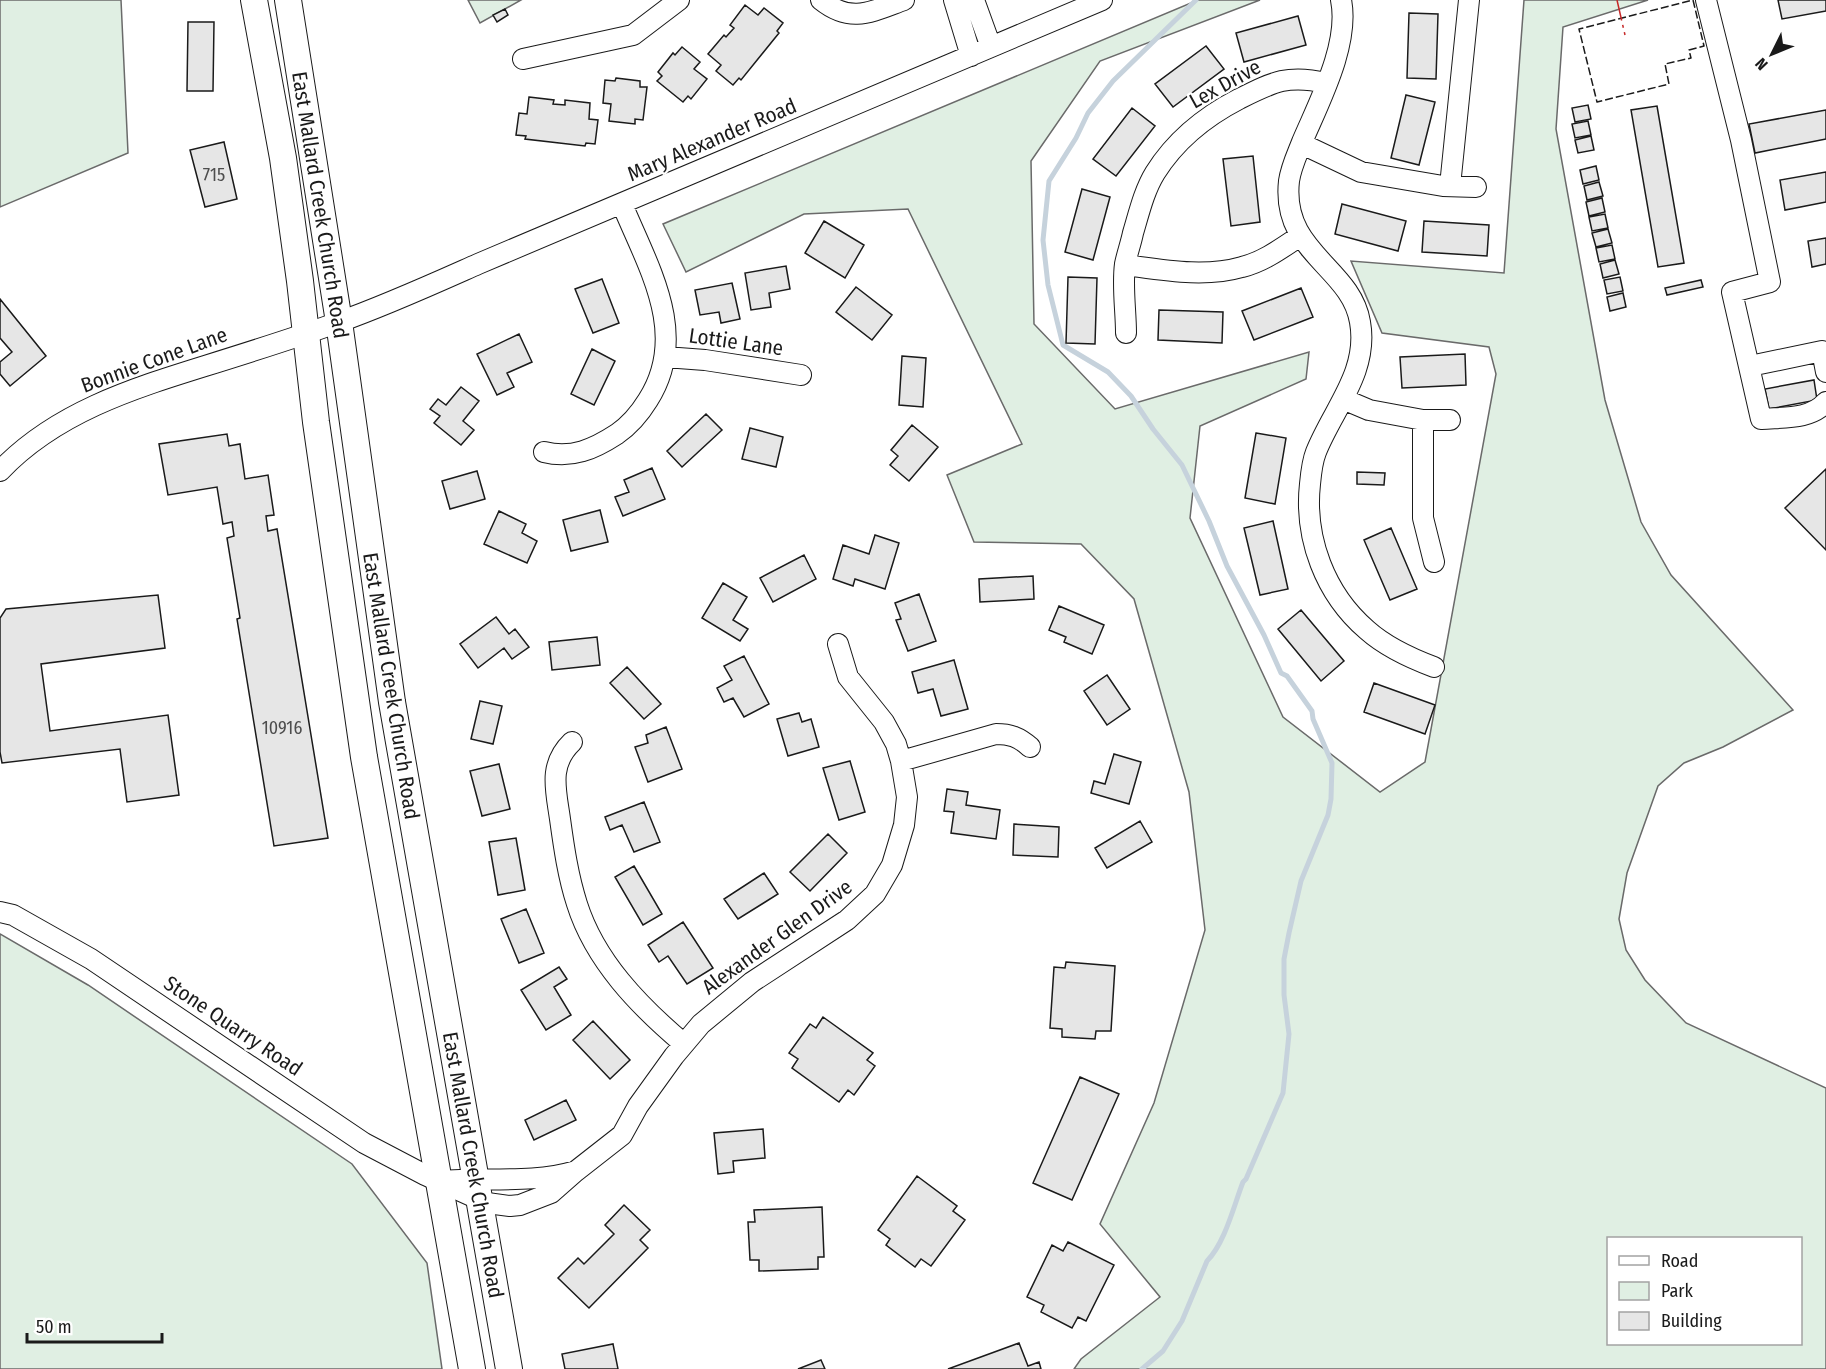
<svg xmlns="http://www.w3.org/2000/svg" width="1826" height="1369" viewBox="0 0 1826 1369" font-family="'Fira Sans Condensed',sans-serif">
<rect width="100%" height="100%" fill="#fff"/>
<path fill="#e0efe3" stroke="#6a6a6a" stroke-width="1.5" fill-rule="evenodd" d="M 0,0 L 121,0 L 128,153 L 0,207 Z
M 468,0 L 521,0 L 480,23 Z
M 1198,0 L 1260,0 L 1100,61 L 1031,161 L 1034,324 L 1115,409 L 1309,352 L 1306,379 L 1200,426 L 1190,518 L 1283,717 L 1380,792 L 1425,762 L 1496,374 L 1489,347 L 1382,333 L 1351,261 L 1504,273 L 1524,0 L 1648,0 L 1563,27 L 1556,129 L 1605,400 L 1641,522 L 1671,575 L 1793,710 L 1723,747 L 1684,763 L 1658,786 L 1627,873 L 1619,919 L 1626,950 L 1645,980 L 1686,1023 L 1826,1088 L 1826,1369 L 1074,1369 L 1081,1359 L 1160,1297 L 1100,1224 L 1154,1103 L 1205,930 L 1189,792 L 1134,599 L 1081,544 L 974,542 L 947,475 L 1022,444 L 908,209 L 804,214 L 686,272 L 663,224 ZM 1608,1238 L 1800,1238 L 1800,1344 L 1608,1344 Z
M 0,934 L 88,985 L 352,1164 L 427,1263 L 442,1369 L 0,1369 Z"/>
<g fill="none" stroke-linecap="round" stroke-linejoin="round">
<path stroke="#c6d2dc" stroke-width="5" d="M 1142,1369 L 1163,1351 L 1182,1321 L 1207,1261 C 1225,1243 1234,1205 1243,1182 L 1246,1179 L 1283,1093 L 1289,1034 L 1284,995 L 1284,959 L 1289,933 L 1301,881 L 1328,815 L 1331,799 L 1332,763 L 1313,719 L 1312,711 L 1287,676 L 1281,673 L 1264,635 L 1227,566 L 1209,521 L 1182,465 L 1153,429 L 1131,396 L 1108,372 L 1063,345 L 1048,285 L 1043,240 L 1049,181 L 1076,138 L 1088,113 L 1113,81 L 1196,0"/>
</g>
<path fill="#e6e6e6" stroke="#1a1a1a" stroke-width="1.5" d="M 1778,0 L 1826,0 L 1826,11 L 1782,19 Z
M 745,5 L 758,15 L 764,8 L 783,23 L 777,31 L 779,33 L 741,80 L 739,78 L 733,85 L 716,71 L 721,65 L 708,54 L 724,35 L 726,37 L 734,28 L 730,25 Z
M 505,9 L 508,15 L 497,22 L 493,15 Z
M 1409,13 L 1438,14 L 1436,79 L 1407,78 Z
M 1298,16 L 1306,45 L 1244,62 L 1236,33 Z
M 188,22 L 214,22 L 213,91 L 187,91 Z
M 1206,46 L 1224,69 L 1173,107 L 1155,84 Z
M 682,47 L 700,62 L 694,69 L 707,79 L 691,99 L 688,96 L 683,102 L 657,81 L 662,76 L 658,72 L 673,53 L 675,55 Z
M 616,78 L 640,81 L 640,87 L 647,87 L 643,120 L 635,119 L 635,124 L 609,121 L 611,104 L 603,103 L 605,80 L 615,81 Z
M 1406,95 L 1435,102 L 1419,165 L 1391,158 Z
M 529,97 L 554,100 L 553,104 L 565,105 L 565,100 L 590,103 L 589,119 L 598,120 L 595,144 L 586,143 L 585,146 L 525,139 L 526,136 L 516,135 L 519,113 L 527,114 Z
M 1588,105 L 1591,119 L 1575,122 L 1572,108 Z
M 1657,106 L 1684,263 L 1658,267 L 1631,110 Z
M 1132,108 L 1155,126 L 1116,176 L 1093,159 Z
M 1826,110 L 1826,139 L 1755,153 L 1749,124 Z
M 1588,121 L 1591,135 L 1575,138 L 1572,124 Z
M 1591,136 L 1594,150 L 1578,153 L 1575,140 Z
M 224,142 L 237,199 L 205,207 L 190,150 Z
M 1253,156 L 1260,222 L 1231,226 L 1223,159 Z
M 1596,166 L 1599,180 L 1583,184 L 1580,170 Z
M 1826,172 L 1826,202 L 1785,210 L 1780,180 Z
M 1599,182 L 1603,196 L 1587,200 L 1584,186 Z
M 1082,189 L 1110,197 L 1093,260 L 1065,252 Z
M 1602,198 L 1605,212 L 1589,216 L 1586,202 Z
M 1342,204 L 1406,221 L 1398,251 L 1335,234 Z
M 1605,214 L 1608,228 L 1592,231 L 1589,217 Z
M 824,221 L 864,245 L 845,278 L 805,253 Z
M 1424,221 L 1489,225 L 1487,256 L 1422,252 Z
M 1608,229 L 1612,243 L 1596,247 L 1592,233 Z
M 1826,238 L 1826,264 L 1812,267 L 1808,241 Z
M 1612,245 L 1615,259 L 1599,262 L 1596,248 Z
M 1615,260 L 1619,274 L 1603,278 L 1600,264 Z
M 786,266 L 790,289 L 769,293 L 771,307 L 751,310 L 745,273 Z
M 1068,277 L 1097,278 L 1095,344 L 1066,343 Z
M 1620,277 L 1623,291 L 1607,294 L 1604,280 Z
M 602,279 L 619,323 L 593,333 L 575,289 Z
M 1701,280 L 1703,287 L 1667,295 L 1665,288 Z
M 732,283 L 740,319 L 721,323 L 719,312 L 700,315 L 695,290 Z
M 856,287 L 892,315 L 872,340 L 836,312 Z
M 1301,288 L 1313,317 L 1254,340 L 1242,311 Z
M 1623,293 L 1626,307 L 1610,311 L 1607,297 Z
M 0,299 L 46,356 L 10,386 L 0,374 L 0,362 L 12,352 L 0,338 Z
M 1159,310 L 1223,312 L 1222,343 L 1158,340 Z
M 519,334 L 532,362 L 507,373 L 514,387 L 497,395 L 477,354 Z
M 592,349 L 615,361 L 594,405 L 571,394 Z
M 1465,354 L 1466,385 L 1402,388 L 1400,357 Z
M 902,356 L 926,358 L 923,407 L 899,405 Z
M 1814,380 L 1817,400 L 1769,409 L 1765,389 Z
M 461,387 L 479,401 L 463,421 L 474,430 L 461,445 L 434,423 L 440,416 L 430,409 L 438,399 L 446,405 Z
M 706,414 L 722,430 L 682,467 L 667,451 Z
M 912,425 L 938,447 L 909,481 L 890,465 L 898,456 L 891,450 Z
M 750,428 L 783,437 L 776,467 L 742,459 Z
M 1256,433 L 1286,438 L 1275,504 L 1245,498 Z
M 227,434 L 229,446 L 240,444 L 245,479 L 268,475 L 274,515 L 266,516 L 268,531 L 277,529 L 328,838 L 274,846 L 237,619 L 240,618 L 227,538 L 234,536 L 232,522 L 223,524 L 217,487 L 168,495 L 159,444 Z
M 652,468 L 665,499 L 623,516 L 615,497 L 629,492 L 624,480 Z
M 1826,469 L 1826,550 L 1785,508 Z
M 477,471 L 485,499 L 450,509 L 442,481 Z
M 1357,472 L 1385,473 L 1384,485 L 1357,484 Z
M 600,510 L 608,542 L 571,551 L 563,520 Z
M 499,511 L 526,524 L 522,533 L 537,541 L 527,563 L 484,544 Z
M 1273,521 L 1288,589 L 1260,595 L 1244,528 Z
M 1391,528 L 1417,589 L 1390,600 L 1364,540 Z
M 875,535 L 899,543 L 885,589 L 855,579 L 853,586 L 833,579 L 843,545 L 869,554 Z
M 804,555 L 816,579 L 773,602 L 760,578 Z
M 1033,576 L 1034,599 L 980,602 L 979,579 Z
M 723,583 L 747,597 L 733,620 L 748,629 L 740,641 L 702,618 Z
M 919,594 L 936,641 L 908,651 L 896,620 L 901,619 L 895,603 Z
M 158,595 L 165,648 L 41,664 L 50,731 L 168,715 L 179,795 L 127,802 L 120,749 L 2,763 L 0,752 L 0,618 L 6,609 Z
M 1059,606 L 1104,625 L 1092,654 L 1064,642 L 1066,637 L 1049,630 Z
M 1301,610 L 1344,661 L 1321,681 L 1278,629 Z
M 496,617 L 509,634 L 515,629 L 529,647 L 512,659 L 504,648 L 478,668 L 460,644 Z
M 597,637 L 600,665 L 552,670 L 549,642 Z
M 744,656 L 769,704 L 744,717 L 733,698 L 724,702 L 717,688 L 732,680 L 724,666 Z
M 954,660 L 968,709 L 941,716 L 933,689 L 918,693 L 912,672 Z
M 627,667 L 661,704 L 644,719 L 610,683 Z
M 1107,675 L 1130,709 L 1107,725 L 1084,691 Z
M 1374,683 L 1435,705 L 1425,734 L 1364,712 Z
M 480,701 L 502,706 L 493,744 L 471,739 Z
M 799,713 L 802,722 L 811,719 L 819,747 L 788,756 L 777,719 Z
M 666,727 L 682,769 L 648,782 L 635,747 L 648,743 L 646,735 Z
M 1114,754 L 1141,762 L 1129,804 L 1091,793 L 1094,781 L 1105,784 Z
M 850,761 L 865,812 L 839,820 L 823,768 Z
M 499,764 L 510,809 L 482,816 L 470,771 Z
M 947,789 L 968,792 L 966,805 L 1000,810 L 996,839 L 951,833 L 954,812 L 944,811 Z
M 644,802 L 660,842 L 634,852 L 622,825 L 610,830 L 605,817 Z
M 1140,821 L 1152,842 L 1107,868 L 1095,848 Z
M 1014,824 L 1059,827 L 1058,857 L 1013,855 Z
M 828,834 L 847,853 L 810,891 L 790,872 Z
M 516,838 L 525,890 L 498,895 L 489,842 Z
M 634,866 L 662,914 L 643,925 L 615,877 Z
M 764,873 L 778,894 L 738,919 L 724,899 Z
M 526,909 L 544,953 L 519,963 L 501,919 Z
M 683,922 L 713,968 L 687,984 L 668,956 L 659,962 L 648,945 Z
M 1066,962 L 1115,966 L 1111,1031 L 1096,1031 L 1095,1039 L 1062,1037 L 1062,1029 L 1050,1028 L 1054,967 L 1065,968 Z
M 559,967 L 567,979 L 554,987 L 571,1015 L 546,1030 L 521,990 Z
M 823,1017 L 873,1053 L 867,1060 L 875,1066 L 854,1095 L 848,1090 L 839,1102 L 792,1068 L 798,1059 L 789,1053 L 810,1024 L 816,1028 Z
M 593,1021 L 630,1060 L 610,1079 L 573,1040 Z
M 1080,1077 L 1119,1094 L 1072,1200 L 1033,1183 Z
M 566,1100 L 576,1120 L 534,1140 L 525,1120 Z
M 763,1129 L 765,1158 L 733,1161 L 734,1172 L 718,1174 L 714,1133 Z
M 917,1176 L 957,1206 L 953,1211 L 965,1220 L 931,1266 L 921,1259 L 915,1267 L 886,1245 L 890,1239 L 878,1230 Z
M 624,1205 L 650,1230 L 640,1240 L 648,1248 L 589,1308 L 558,1278 L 578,1258 L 584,1264 L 614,1234 L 605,1225 Z
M 822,1207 L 824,1257 L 818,1257 L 818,1269 L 759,1271 L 759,1260 L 750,1260 L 748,1222 L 755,1222 L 754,1210 Z
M 1068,1242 L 1114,1265 L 1086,1321 L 1078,1317 L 1072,1328 L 1041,1312 L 1044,1305 L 1027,1297 L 1052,1245 L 1063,1251 Z
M 1019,1343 L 1028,1366 L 1039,1362 L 1041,1369 L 948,1369 Z
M 613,1344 L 618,1369 L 565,1369 L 562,1354 Z
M 821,1360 L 825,1369 L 798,1369 Z"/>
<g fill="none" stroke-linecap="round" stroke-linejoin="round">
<g stroke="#1a1a1a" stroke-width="22">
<path id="minor" d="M 821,0 C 851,24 871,12 904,0
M 954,0 L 971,56
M 974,0 L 991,47
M 1341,0 C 1350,44 1319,102 1302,142 C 1297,155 1291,167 1289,181 C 1281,253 1351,267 1360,322 C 1369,372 1333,409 1316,452 C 1312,462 1311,473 1310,484 C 1304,538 1325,594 1367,630 C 1386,647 1410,658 1434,667
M 1706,0 L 1741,140 L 1770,282 L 1732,292 L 1761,419 C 1783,417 1810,420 1826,402
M 523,59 L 633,35 L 679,0
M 1302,144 L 1361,172 L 1443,186 L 1476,187
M 1450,186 L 1469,0
M 1125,265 C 1163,270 1204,278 1242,267 C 1263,262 1282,248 1300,236
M 1126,333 C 1126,311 1122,286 1125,264 C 1127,254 1131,243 1133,233 C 1139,213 1144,191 1155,173 C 1175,141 1206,116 1239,99 C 1273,82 1288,74 1326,83
M 665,357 L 705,360 L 801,375
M 1750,366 L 1822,351 L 1826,372
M 1343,399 L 1369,410 L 1423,420 L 1450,420
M 1423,420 L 1423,518 L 1434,562
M 544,452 C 572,459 594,449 617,434 C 630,425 640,413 648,400 C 690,334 648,267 622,204
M 0,471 C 55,413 131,389 205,366 C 250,352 295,338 339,322 C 387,305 433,284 478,264 L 1102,0
M 572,742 C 548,765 556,790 560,819 C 564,848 568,876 577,904 C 595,961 639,1006 684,1044
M 901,761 L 996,734 C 1010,734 1019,737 1030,747
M 0,912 L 13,915 L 91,959 L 364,1143 L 425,1175 L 487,1203 L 510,1206 L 520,1205 L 551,1193 L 576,1171 C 531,1184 486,1177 440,1181
M 576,1171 L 622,1135 L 638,1106 L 674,1056 L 701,1024 L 752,982 L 847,920 L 875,894 L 892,865 L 904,825 L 907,797 L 901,761 L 896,744 L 884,722 L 848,677 L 838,644"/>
</g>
<g stroke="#1a1a1a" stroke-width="28">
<path id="major" d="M 254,0 L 283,158 L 300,281 L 316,422 L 364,757 L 472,1369
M 288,0 L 339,322 L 392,702 L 509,1369"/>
</g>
<use href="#minor" stroke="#fff" stroke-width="20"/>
<use href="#major" stroke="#fff" stroke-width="26"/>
<path stroke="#1a1a1a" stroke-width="1.5" stroke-dasharray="8 3" stroke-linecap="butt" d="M 1693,0 L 1704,46 L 1689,50 L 1691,58 L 1665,64 L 1669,84 L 1597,102 L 1579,29 Z"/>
<path stroke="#c62828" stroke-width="1.5" stroke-dasharray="21 4.5 3 4.5" stroke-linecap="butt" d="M 1617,0 L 1625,35"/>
</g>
<g text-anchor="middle" stroke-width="4.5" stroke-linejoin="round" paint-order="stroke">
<g font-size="18" fill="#4d4d4d">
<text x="214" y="181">715</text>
<text x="282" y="734">10916</text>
</g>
<g font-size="21" fill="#1a1a1a" stroke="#fff">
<text transform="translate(1225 84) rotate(-29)" y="7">Lex Drive</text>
<text transform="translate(712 140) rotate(-23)" y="7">Mary Alexander Road</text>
<text transform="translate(320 205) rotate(81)" y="7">East Mallard Creek Church Road</text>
<text transform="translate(736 342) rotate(8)" y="7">Lottie Lane</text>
<text transform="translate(154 360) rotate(-20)" y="7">Bonnie Cone Lane</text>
<text transform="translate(391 686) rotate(81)" y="7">East Mallard Creek Church Road</text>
<text transform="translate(777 937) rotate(-36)" y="7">Alexander Glen Drive</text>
<text transform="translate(233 1026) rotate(34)" y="7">Stone Quarry Road</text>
<text transform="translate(473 1165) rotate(80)" y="7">East Mallard Creek Church Road</text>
</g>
</g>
<rect x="1607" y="1237" width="195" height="108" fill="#ffffff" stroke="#a3a3a3" stroke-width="1.5"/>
<rect x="1619" y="1256" width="30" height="9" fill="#ffffff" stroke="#a3a3a3" stroke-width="1.5"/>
<text x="1661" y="1267" font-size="18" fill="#1a1a1a">Road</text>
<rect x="1619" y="1282" width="30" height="18" fill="#e0efe3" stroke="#a3a3a3" stroke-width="1.5"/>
<text x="1661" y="1297" font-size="18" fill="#1a1a1a">Park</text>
<rect x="1619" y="1312" width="30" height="18" fill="#e6e6e6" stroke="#a3a3a3" stroke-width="1.5"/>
<text x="1661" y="1327" font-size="18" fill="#1a1a1a">Building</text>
<g transform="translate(1772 54) rotate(227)" stroke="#ffffff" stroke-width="4.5" paint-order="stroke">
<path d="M0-4.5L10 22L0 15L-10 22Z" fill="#1a1a1a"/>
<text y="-9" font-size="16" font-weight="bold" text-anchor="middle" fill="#1a1a1a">N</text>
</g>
<path d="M27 1333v9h135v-9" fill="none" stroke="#1a1a1a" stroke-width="3"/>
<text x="36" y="1333" font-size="18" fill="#1a1a1a" stroke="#ffffff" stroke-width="4.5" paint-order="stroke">50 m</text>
</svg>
